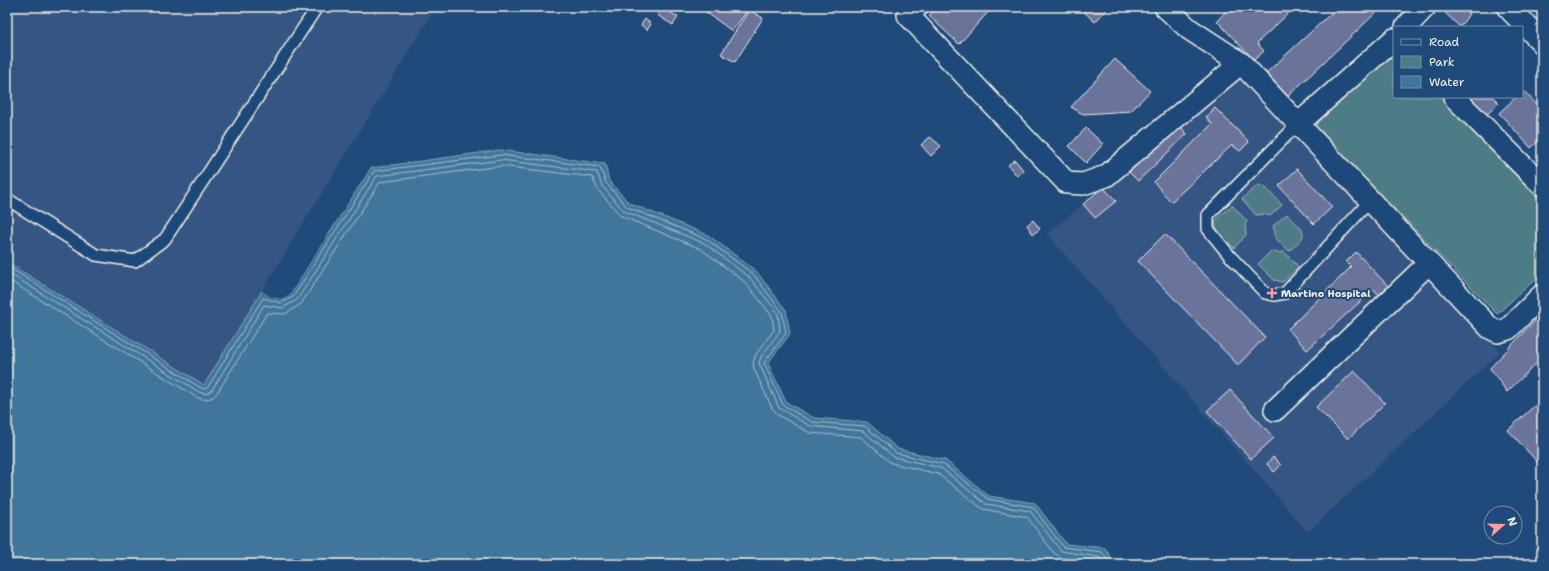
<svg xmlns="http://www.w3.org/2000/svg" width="1549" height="571" viewBox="0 0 1549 571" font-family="'Shantell Sans',sans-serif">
<rect width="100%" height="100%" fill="#1f4a7a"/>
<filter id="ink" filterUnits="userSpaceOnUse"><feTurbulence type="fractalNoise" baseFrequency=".025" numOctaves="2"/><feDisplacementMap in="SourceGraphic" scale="8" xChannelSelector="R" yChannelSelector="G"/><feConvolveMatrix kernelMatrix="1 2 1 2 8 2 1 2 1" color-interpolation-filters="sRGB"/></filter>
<g filter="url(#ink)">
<path fill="#365684" d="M 7,7 L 436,7 L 204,385 L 7,262 Z
M 1242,74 L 1500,352 L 1308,532 L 1047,234 Z"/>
<path fill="#4e7c86" stroke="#a1b6b7" d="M 1394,46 L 1394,97 L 1448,97 L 1542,196 L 1542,276 L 1540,275 L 1497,314 L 1403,217 L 1402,218 L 1362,175 L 1357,172 L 1342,157 L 1343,155 L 1315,126 Z
M 1258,185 L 1265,187 L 1282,205 L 1270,216 L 1263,214 L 1256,215 L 1242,199 Z
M 1232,205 L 1247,221 L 1245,225 L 1246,235 L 1234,248 C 1227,240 1215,232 1215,221 Z
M 1287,214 C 1305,233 1311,232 1289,251 L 1275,238 L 1275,232 L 1273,226 Z
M 1271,251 L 1278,253 L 1284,252 L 1299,267 L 1283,282 L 1274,280 L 1258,264 Z"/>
<path fill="#40769c" stroke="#88a7ba" d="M 501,150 L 605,164 L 609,181 L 629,203 L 708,235 L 756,271 L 786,310 L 790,334 L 768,363 L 786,402 L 814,418 L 867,422 L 898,449 L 945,460 L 989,496 L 1035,503 L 1066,544 L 1105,548 L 1115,564 L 7,564 L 7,262 L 204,385 L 262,291 L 271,297 L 281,299 L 290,294 L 371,168 Z"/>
<path fill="#1f4a7a" d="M 372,165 L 290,294 L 281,299 L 271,297 L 262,291 L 263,289 L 271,295 L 281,297 L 288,293 L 369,166 Z"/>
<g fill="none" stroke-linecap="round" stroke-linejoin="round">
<path stroke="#acc0ca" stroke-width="1" d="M 7,266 L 201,388 L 205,389 L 208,387 L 263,298 L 281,303 L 293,297 L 374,171 L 501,155 L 600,167 L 606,183 L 627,207 L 706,239 L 753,274 L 782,312 L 786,333 L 764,363 L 783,405 L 812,422 L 865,426 L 896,453 L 943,464 L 988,499 L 1033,507 L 1063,547 L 1102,552 L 1110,564
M 7,272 L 199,392 L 206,394 L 212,390 L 264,305 L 282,308 L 297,300 L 377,176 L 501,160 L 597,172 L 602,186 L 624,211 L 704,243 L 749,277 L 778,313 L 780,331 L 761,357 L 759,363 L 779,408 L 810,426 L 863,431 L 894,457 L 941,468 L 986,504 L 1030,511 L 1061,551 L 1099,557 L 1104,564
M 7,279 L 196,397 C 204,401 211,400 217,393 L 267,313 L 285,314 L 301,304 L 380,182 L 501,166 L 592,177 L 598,190 L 621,216 L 701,249 L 745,282 L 772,316 L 774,330 L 756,354 L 753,363 L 754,369 L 772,408 L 778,415 L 810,433 L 861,437 L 891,463 L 938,474 L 983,509 L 1027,517 L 1054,553 L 1062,558 L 1095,562 L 1097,564"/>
</g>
<path fill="#6a739a" stroke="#f4f1e8" d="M 662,7 L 678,17 L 673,25 L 657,15 Z
M 699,7 L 750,7 L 732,31 Z
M 937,7 L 989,7 L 991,9 L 959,44 L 929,16 Z
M 1079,7 L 1109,7 L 1095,22 Z
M 1230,7 L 1295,7 L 1257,43 L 1264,51 L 1254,60 L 1217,21 Z
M 1338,7 L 1382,7 L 1285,99 L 1263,76 Z
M 1443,7 L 1462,7 L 1469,14 L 1460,27 L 1441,9 Z
M 749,10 L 763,18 L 735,62 L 721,54 Z
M 645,19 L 651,24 L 647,30 L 641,25 Z
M 1115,59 L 1150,91 L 1131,111 L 1083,114 L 1071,107 Z
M 1523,90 L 1542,110 L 1542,138 L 1531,148 L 1499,113 L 1516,97 L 1522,97 L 1522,91 Z
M 1474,97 L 1493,97 L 1499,103 L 1481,120 L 1465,105 Z
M 1215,108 L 1249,142 L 1240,151 L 1232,145 L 1171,202 L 1154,182 L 1212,124 L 1206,117 Z
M 1178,124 L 1187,134 L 1138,181 L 1128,171 Z
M 1086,128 L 1103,144 L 1086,163 L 1069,146 Z
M 930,137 L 941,146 L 931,156 L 921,145 Z
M 1015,160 L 1024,171 L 1017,176 L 1008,165 Z
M 1297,169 L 1332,207 L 1314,224 L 1279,186 Z
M 1103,187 L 1116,201 L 1095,218 L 1083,204 Z
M 1033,220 L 1040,229 L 1033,234 L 1027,225 Z
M 1165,234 L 1265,337 L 1238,365 L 1138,261 Z
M 1356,252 L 1388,286 L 1379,295 L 1374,289 L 1307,350 L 1288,329 L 1351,267 L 1346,262 Z
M 1542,313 L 1542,358 L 1507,392 L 1490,368 Z
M 1354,371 L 1385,403 L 1348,439 L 1316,407 Z
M 1230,390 L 1274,438 L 1251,459 L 1207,411 Z
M 1542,399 L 1542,467 L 1508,430 Z
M 1273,457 L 1281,465 L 1274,472 L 1267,464 Z"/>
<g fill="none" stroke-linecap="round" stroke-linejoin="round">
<g stroke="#f4f1e8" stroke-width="14">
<path id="service" d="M 1298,124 L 1208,215 L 1208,229 L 1229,255 L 1265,293 L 1274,295 L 1285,293 L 1370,201
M 7,199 L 96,255 L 135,261 L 165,239 L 317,7"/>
</g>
<g stroke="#f4f1e8" stroke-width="24">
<path id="minor" d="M 917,7 L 908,15 L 1067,183 L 1083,184 L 1106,176 L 1241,63
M 1165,7 L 1189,29 L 1241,63 L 1490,328 L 1498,332 L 1508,329 L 1542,295
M 1406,27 L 1425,7
M 1454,97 L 1542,185
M 1298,124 L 1394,39
M 1275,410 L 1429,263"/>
</g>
<g stroke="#f4f1e8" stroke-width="25">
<path id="secondary" d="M 1508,7 L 1542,42"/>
</g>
<use href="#service" stroke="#1f4a7a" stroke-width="11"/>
<use href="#minor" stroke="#1f4a7a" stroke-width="21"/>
<use href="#secondary" stroke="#1f4a7a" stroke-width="22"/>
</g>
</g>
<path fill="#ff9aa2" stroke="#1f4a7a" stroke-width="1.5" d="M1270 287h4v4h4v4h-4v4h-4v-4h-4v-4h4z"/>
<g text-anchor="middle" stroke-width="4" stroke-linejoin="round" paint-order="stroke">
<g font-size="10" font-weight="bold" fill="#f4f1e8" stroke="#1f4a7a" text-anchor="start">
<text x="1281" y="297">Martino Hospital</text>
</g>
</g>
<rect width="1549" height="571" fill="none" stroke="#1f4a7a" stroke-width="24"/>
<rect x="12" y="12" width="1525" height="547" fill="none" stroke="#f4f1e8" stroke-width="1.5" filter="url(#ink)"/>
<rect x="1393" y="26" width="130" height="72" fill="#1f4a7a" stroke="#748da6"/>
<rect x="1401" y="39" width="20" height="6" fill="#1f4a7a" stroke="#748da6"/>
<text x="1429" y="46" font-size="12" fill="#f4f1e8">Road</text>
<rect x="1401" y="56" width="20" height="12" fill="#4e7c86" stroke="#748da6"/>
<text x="1429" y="66" font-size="12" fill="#f4f1e8">Park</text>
<rect x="1401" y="76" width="20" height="12" fill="#40769c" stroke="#748da6"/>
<text x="1429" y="86" font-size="12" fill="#f4f1e8">Water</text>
<g transform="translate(1503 525) rotate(70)"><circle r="19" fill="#1f4a7a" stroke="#748da6"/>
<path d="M0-3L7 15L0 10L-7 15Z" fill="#ff9aa2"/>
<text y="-6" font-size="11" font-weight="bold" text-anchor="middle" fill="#f4f1e8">N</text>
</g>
</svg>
